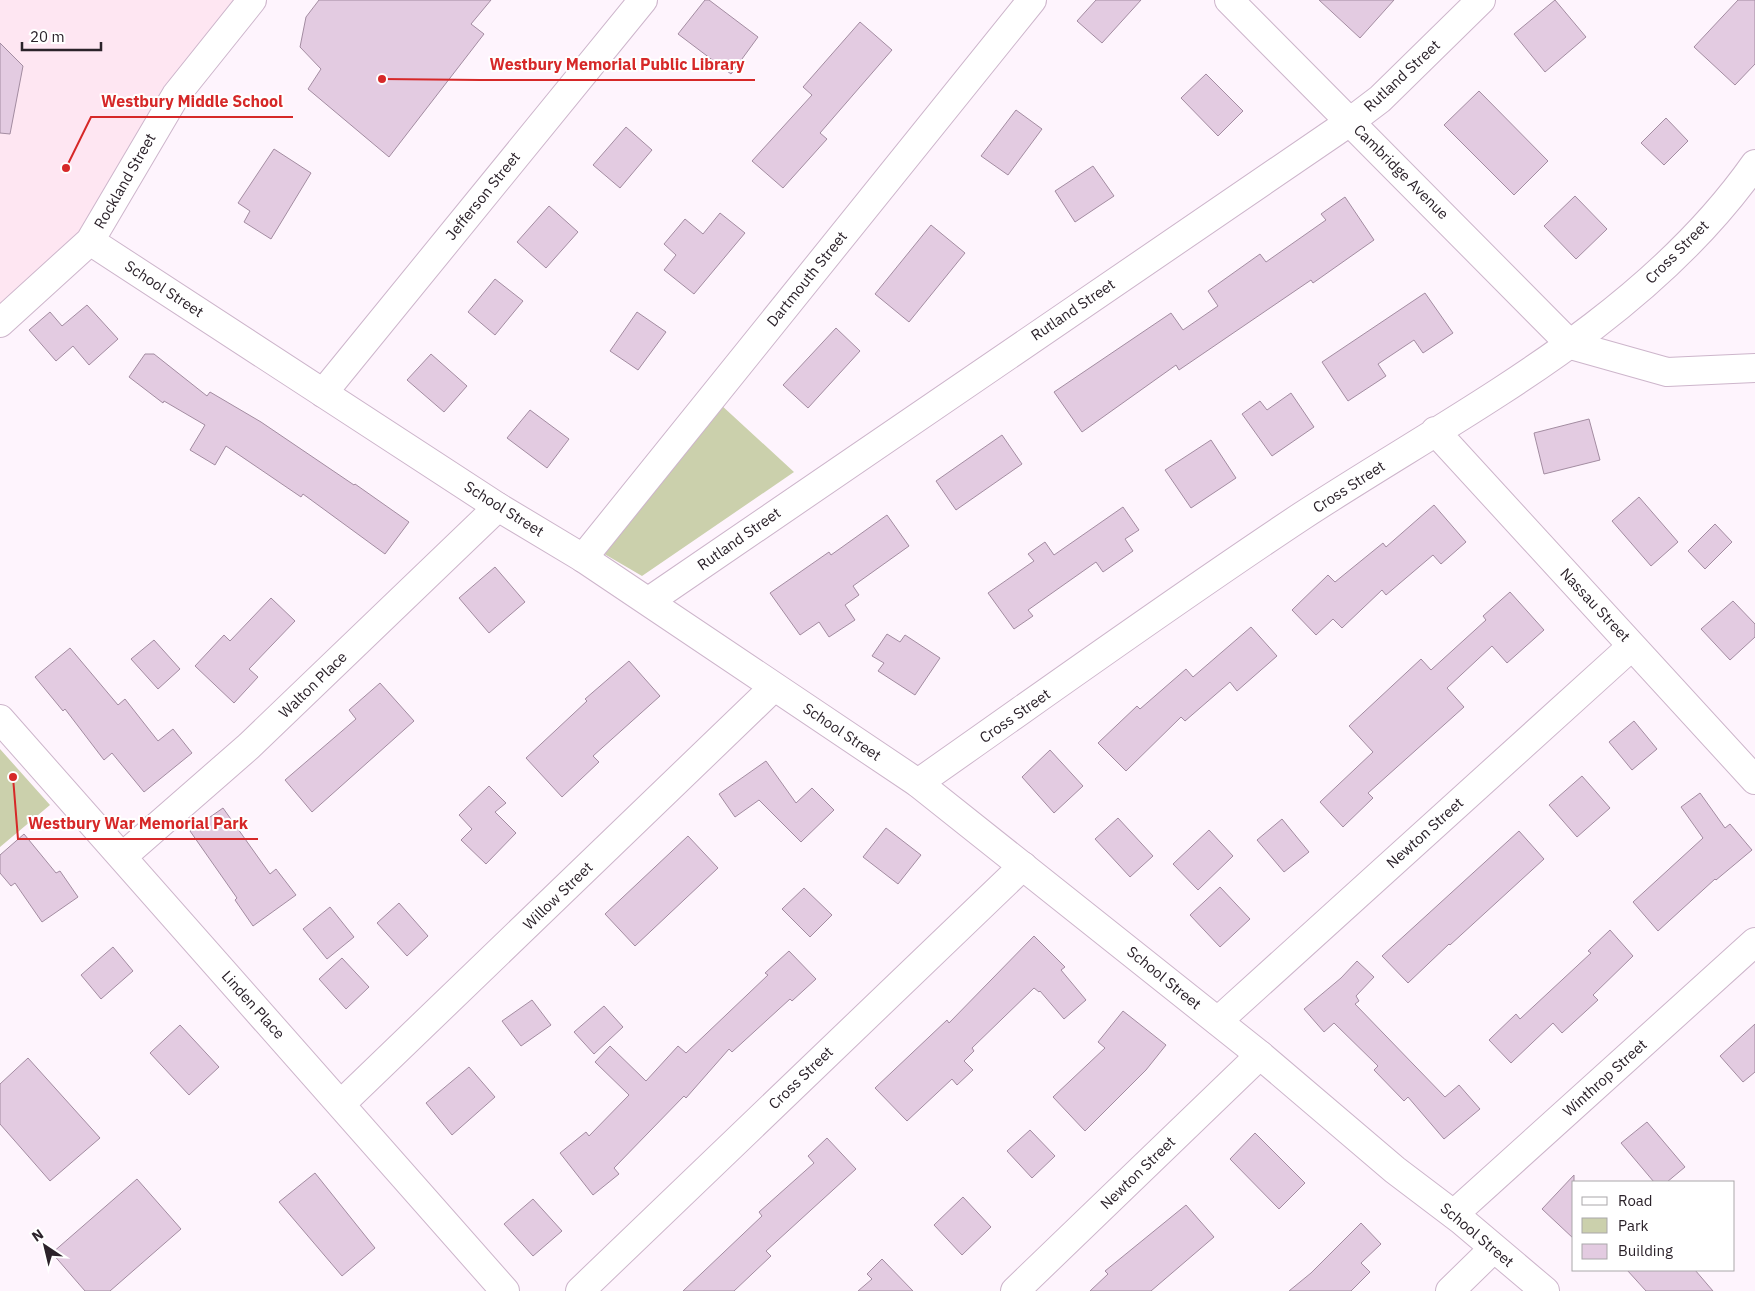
<svg xmlns="http://www.w3.org/2000/svg" width="1755" height="1291" viewBox="0 0 1755 1291" font-family="'IBM Plex Sans',sans-serif">
<rect width="100%" height="100%" fill="#fef4fd"/>
<path fill="#fee6f2" d="M 0,0 L 252,0 L 90,241 L 0,323 Z"/>
<path fill="#cbd0ac" d="M 720,404 L 794,472 L 642,576 L 601,552 Z
M 0,749 L 50,805 L 0,847 Z"/>
<path fill="#e3cbe1" stroke="#a38ca1" d="M 319,0 L 491,0 L 471,24 L 484,34 L 389,157 L 308,89 L 321,69 L 300,47 L 306,17 Z
M 705,0 L 709,0 L 758,37 L 731,74 L 678,34 Z
M 1096,0 L 1141,0 L 1102,43 L 1077,21 Z
M 1319,0 L 1394,0 L 1360,38 Z
M 1555,0 L 1586,37 L 1545,72 L 1514,34 Z
M 1738,0 L 1755,0 L 1755,64 L 1735,85 L 1694,47 Z
M 860,22 L 892,50 L 820,133 L 827,139 L 783,188 L 752,161 L 812,95 L 803,87 Z
M 0,43 L 23,66 L 10,134 L 0,133 Z
M 1206,74 L 1243,111 L 1218,136 L 1181,98 Z
M 1479,91 L 1548,161 L 1514,195 L 1444,125 Z
M 1016,110 L 1042,129 L 1008,175 L 981,156 Z
M 1666,118 L 1688,141 L 1664,165 L 1641,143 Z
M 626,127 L 652,150 L 620,188 L 593,165 Z
M 274,149 L 311,173 L 271,239 L 244,222 L 250,211 L 238,203 Z
M 1093,166 L 1114,196 L 1075,222 L 1055,191 Z
M 1575,196 L 1607,229 L 1576,259 L 1544,226 Z
M 1345,197 L 1374,240 L 1313,283 L 1311,280 L 1179,370 L 1176,365 L 1082,432 L 1054,392 L 1171,313 L 1183,330 L 1218,306 L 1208,291 L 1260,254 L 1266,262 L 1326,220 L 1321,214 Z
M 549,206 L 578,232 L 546,268 L 517,242 Z
M 720,213 L 745,233 L 694,294 L 664,270 L 676,255 L 664,244 L 685,219 L 703,234 Z
M 931,225 L 965,253 L 909,322 L 875,294 Z
M 495,279 L 523,301 L 495,335 L 468,312 Z
M 1425,293 L 1453,333 L 1423,353 L 1414,340 L 1378,364 L 1386,376 L 1348,401 L 1322,362 Z
M 87,305 L 118,339 L 89,365 L 73,346 L 56,361 L 29,330 L 50,312 L 62,326 Z
M 637,312 L 666,332 L 638,370 L 610,351 Z
M 836,328 L 860,351 L 808,408 L 783,385 Z
M 145,354 L 154,354 L 207,396 L 210,392 L 261,422 L 354,485 L 355,484 L 409,522 L 385,554 L 303,494 L 301,497 L 226,446 L 215,465 L 190,450 L 205,425 L 164,401 L 163,403 L 129,377 Z
M 431,354 L 467,386 L 444,412 L 407,380 Z
M 1291,393 L 1314,427 L 1272,456 L 1242,414 L 1260,401 L 1267,410 Z
M 530,410 L 569,439 L 547,468 L 507,438 Z
M 1589,419 L 1600,460 L 1544,474 L 1534,433 Z
M 1002,435 L 1022,464 L 956,510 L 936,481 Z
M 1211,440 L 1236,478 L 1191,508 L 1165,470 Z
M 1639,497 L 1678,542 L 1651,566 L 1612,521 Z
M 1434,505 L 1466,542 L 1441,564 L 1433,555 L 1386,595 L 1382,590 L 1342,628 L 1333,619 L 1316,635 L 1292,610 L 1328,575 L 1335,582 L 1383,543 L 1386,547 Z
M 1123,507 L 1139,530 L 1125,539 L 1133,551 L 1103,572 L 1096,562 L 1028,610 L 1033,616 L 1014,629 L 988,593 L 1034,561 L 1028,554 L 1045,542 L 1054,555 Z
M 887,515 L 909,546 L 853,586 L 859,595 L 845,605 L 855,620 L 829,637 L 819,622 L 800,635 L 770,593 L 829,552 L 831,555 Z
M 1715,524 L 1732,542 L 1705,569 L 1688,551 Z
M 495,567 L 525,602 L 489,633 L 459,598 Z
M 1510,592 L 1544,630 L 1507,663 L 1492,646 L 1447,688 L 1464,707 L 1368,793 L 1373,798 L 1343,827 L 1320,802 L 1373,752 L 1349,726 L 1421,659 L 1431,670 L 1486,620 L 1483,616 Z
M 271,598 L 295,621 L 249,669 L 258,677 L 234,703 L 195,666 L 224,635 L 230,641 Z
M 1733,601 L 1755,624 L 1755,637 L 1730,660 L 1701,629 Z
M 1251,627 L 1277,656 L 1237,691 L 1230,682 L 1185,721 L 1181,717 L 1126,771 L 1098,743 L 1137,706 L 1140,709 L 1186,669 L 1193,677 Z
M 887,634 L 900,642 L 905,635 L 940,658 L 915,695 L 878,671 L 884,663 L 872,656 Z
M 154,640 L 180,669 L 158,689 L 131,659 Z
M 70,648 L 118,705 L 125,699 L 158,741 L 173,729 L 192,753 L 144,792 L 112,753 L 104,760 L 65,709 L 63,711 L 35,677 Z
M 629,661 L 660,696 L 593,756 L 599,762 L 562,797 L 526,758 L 587,701 L 585,699 Z
M 380,683 L 414,721 L 312,812 L 285,780 L 356,719 L 349,710 Z
M 1634,721 L 1657,749 L 1632,770 L 1609,742 Z
M 1050,750 L 1083,786 L 1054,813 L 1022,777 Z
M 766,761 L 796,803 L 812,788 L 834,810 L 801,842 L 759,800 L 735,817 L 719,794 Z
M 1582,776 L 1610,808 L 1577,837 L 1549,805 Z
M 489,786 L 506,803 L 495,812 L 516,833 L 486,864 L 461,840 L 472,829 L 459,815 Z
M 1700,793 L 1725,828 L 1730,824 L 1752,850 L 1716,880 L 1715,879 L 1658,931 L 1633,902 L 1703,838 L 1681,807 Z
M 223,808 L 270,874 L 276,869 L 296,895 L 253,926 L 235,900 L 237,898 L 190,831 Z
M 1118,818 L 1153,856 L 1130,877 L 1095,839 Z
M 1282,819 L 1309,852 L 1284,872 L 1257,840 Z
M 886,828 L 921,855 L 898,884 L 863,857 Z
M 1209,830 L 1233,856 L 1198,890 L 1173,864 Z
M 1519,831 L 1544,859 L 1450,945 L 1449,944 L 1408,983 L 1382,956 Z
M 24,834 L 56,873 L 60,871 L 78,897 L 42,922 L 15,883 L 11,886 L 0,873 L 0,855 Z
M 688,836 L 718,868 L 635,946 L 605,914 Z
M 1220,887 L 1250,919 L 1220,947 L 1190,915 Z
M 804,888 L 832,915 L 810,937 L 782,909 Z
M 399,903 L 428,936 L 407,956 L 377,923 Z
M 330,907 L 354,937 L 327,959 L 303,929 Z
M 1610,930 L 1633,956 L 1593,995 L 1598,1000 L 1562,1033 L 1553,1023 L 1511,1063 L 1489,1040 L 1516,1014 L 1520,1019 L 1591,953 L 1588,951 Z
M 1034,936 L 1065,967 L 1061,970 L 1086,1000 L 1064,1019 L 1040,991 L 1039,992 L 1034,988 L 972,1048 L 974,1051 L 964,1061 L 973,1070 L 957,1085 L 952,1079 L 907,1121 L 875,1088 L 947,1020 L 949,1023 Z
M 113,947 L 133,971 L 101,999 L 81,975 Z
M 789,951 L 816,979 L 792,1001 L 790,999 L 732,1052 L 729,1049 L 686,1098 L 684,1096 L 614,1168 L 619,1174 L 593,1195 L 560,1153 L 586,1132 L 589,1136 L 629,1095 L 595,1062 L 610,1046 L 646,1081 L 678,1046 L 686,1053 L 768,975 L 765,973 Z
M 342,958 L 369,987 L 346,1009 L 319,979 Z
M 1357,961 L 1374,977 L 1356,996 L 1359,1001 L 1355,1004 L 1445,1097 L 1459,1085 L 1480,1109 L 1444,1139 L 1408,1097 L 1404,1101 L 1374,1070 L 1378,1066 L 1334,1023 L 1324,1032 L 1304,1009 L 1341,978 Z
M 532,1000 L 551,1025 L 521,1046 L 502,1021 Z
M 604,1006 L 623,1027 L 594,1054 L 574,1032 Z
M 1123,1011 L 1166,1045 L 1146,1070 L 1085,1131 L 1053,1097 L 1105,1048 L 1098,1042 Z
M 1755,1024 L 1755,1072 L 1743,1082 L 1720,1056 Z
M 180,1025 L 219,1067 L 189,1095 L 150,1053 Z
M 28,1058 L 100,1138 L 50,1181 L 0,1124 L 0,1084 Z
M 469,1067 L 495,1097 L 452,1135 L 426,1103 Z
M 1647,1122 L 1685,1167 L 1667,1182 L 1654,1182 L 1621,1143 Z
M 1030,1130 L 1055,1156 L 1032,1178 L 1007,1151 Z
M 1255,1133 L 1305,1183 L 1279,1209 L 1230,1159 Z
M 827,1138 L 856,1169 L 766,1251 L 771,1256 L 734,1291 L 683,1291 L 762,1216 L 759,1212 L 814,1163 L 808,1156 Z
M 315,1173 L 375,1248 L 342,1276 L 279,1202 Z
M 1574,1175 L 1574,1239 L 1542,1209 Z
M 137,1179 L 181,1229 L 110,1291 L 85,1291 L 52,1253 Z
M 963,1197 L 991,1227 L 962,1255 L 934,1225 Z
M 533,1199 L 562,1231 L 533,1256 L 504,1224 Z
M 1186,1205 L 1214,1237 L 1151,1291 L 1090,1291 L 1108,1274 L 1105,1271 Z
M 1361,1223 L 1381,1244 L 1361,1263 L 1370,1272 L 1351,1291 L 1289,1291 L 1311,1273 Z
M 882,1259 L 913,1291 L 858,1291 L 872,1279 L 867,1274 Z
M 1627,1270 L 1695,1270 L 1713,1291 L 1646,1291 Z"/>
<g fill="none" stroke-linecap="round" stroke-linejoin="round">
<g stroke="#cdb5cb" stroke-width="30">
<path id="minor" d="M 323,393 L 643,0
M 1435,431 L 1755,780
M 583,558 L 1032,0
M 649,601 L 1351,121 L 1380,99 L 1481,0
M 0,719 L 505,1291
M 918,783 C 1045,694 1172,602 1302,516 C 1461,412 1643,323 1755,164
M 122,857 L 249,746 L 498,507
M 1218,1021 L 1632,646
M 341,1104 L 774,687
M 1454,1214 L 1755,942
M 580,1291 L 1023,866
M 1015,1291 L 1260,1055
M 1450,1291 L 1493,1249"/>
</g>
<g stroke="#cdb5cb" stroke-width="30">
<path id="tertiary" d="M 1229,0 L 1571,345 L 1667,372 L 1755,368
M 90,241 L 498,507 L 583,558 L 918,783 L 1260,1055 L 1395,1170 L 1461,1220 L 1545,1291
M 0,323 L 90,241 L 176,95 L 252,0"/>
</g>
<use href="#minor" stroke="#fff" stroke-width="28"/>
<use href="#tertiary" stroke="#fff" stroke-width="28"/>
</g>
<g text-anchor="middle" stroke-width="4" stroke-linejoin="round" paint-order="stroke">
<g font-size="15" fill="#2b222a" stroke="#fff">
<text transform="translate(1402 76) rotate(-43)" y="5">Rutland Street</text>
<text transform="translate(1401 172) rotate(45)" y="5">Cambridge Avenue</text>
<text transform="translate(125 181) rotate(-60)" y="5">Rockland Street</text>
<text transform="translate(483 196) rotate(-51)" y="5">Jefferson Street</text>
<text transform="translate(1677 252) rotate(-45)" y="5">Cross Street</text>
<text transform="translate(807 279) rotate(-51)" y="5">Dartmouth Street</text>
<text transform="translate(164 289) rotate(33)" y="5">School Street</text>
<text transform="translate(1073 310) rotate(-34)" y="5">Rutland Street</text>
<text transform="translate(1349 487) rotate(-33)" y="5">Cross Street</text>
<text transform="translate(504 509) rotate(32)" y="5">School Street</text>
<text transform="translate(739 539) rotate(-35)" y="5">Rutland Street</text>
<text transform="translate(1595 605) rotate(47)" y="5">Nassau Street</text>
<text transform="translate(313 685) rotate(-44)" y="5">Walton Place</text>
<text transform="translate(1015 716) rotate(-35)" y="5">Cross Street</text>
<text transform="translate(842 732) rotate(34)" y="5">School Street</text>
<text transform="translate(1425 833) rotate(-42)" y="5">Newton Street</text>
<text transform="translate(558 896) rotate(-44)" y="5">Willow Street</text>
<text transform="translate(1164 978) rotate(39)" y="5">School Street</text>
<text transform="translate(253 1005) rotate(48)" y="5">Linden Place</text>
<text transform="translate(801 1078) rotate(-44)" y="5">Cross Street</text>
<text transform="translate(1605 1078) rotate(-42)" y="5">Winthrop Street</text>
<text transform="translate(1138 1173) rotate(-44)" y="5">Newton Street</text>
<text transform="translate(1477 1235) rotate(40)" y="5">School Street</text>
</g>
</g>
<path fill="none" stroke="#d62828" stroke-width="2" d="M382 79L480 80H755M66 168L91 117H293M13 777L18 839H258"/>
<g fill="#d62828" stroke="#fff" stroke-width="2">
<circle cx="382" cy="79" r="5"/>
<circle cx="66" cy="168" r="5"/>
<circle cx="13" cy="777" r="5"/>
</g>
<g font-size="16" text-anchor="middle" font-weight="bold" fill="#d62828" stroke="#fff" stroke-width="4" stroke-linejoin="round" paint-order="stroke">
<text x="617" y="70">Westbury Memorial Public Library</text>
<text x="192" y="107">Westbury Middle School</text>
<text x="138" y="829">Westbury War Memorial Park</text>
</g>
<rect x="1572" y="1181" width="162" height="90" fill="#ffffff" stroke="#aaa7aa"/>
<rect x="1582" y="1197" width="25" height="8" fill="#ffffff" stroke="#aaa7aa"/>
<text x="1618" y="1206" font-size="15" fill="#2b222a">Road</text>
<rect x="1582" y="1218" width="25" height="15" fill="#cbd0ac" stroke="#aaa7aa"/>
<text x="1618" y="1231" font-size="15" fill="#2b222a">Park</text>
<rect x="1582" y="1244" width="25" height="15" fill="#e3cbe1" stroke="#aaa7aa"/>
<text x="1618" y="1256" font-size="15" fill="#2b222a">Building</text>
<g transform="translate(45 1246) rotate(325)" stroke="#ffffff" stroke-width="4" paint-order="stroke">
<path d="M0-4L9 19L0 12L-9 19Z" fill="#2b222a"/>
<text y="-8" font-size="14" font-weight="bold" text-anchor="middle" fill="#2b222a">N</text>
</g>
<path d="M22 42v8h79v-8" fill="none" stroke="#2b222a" stroke-width="2.5"/>
<text x="30" y="42" font-size="15" fill="#2b222a" stroke="#ffffff" stroke-width="4" paint-order="stroke">20 m</text>
</svg>
